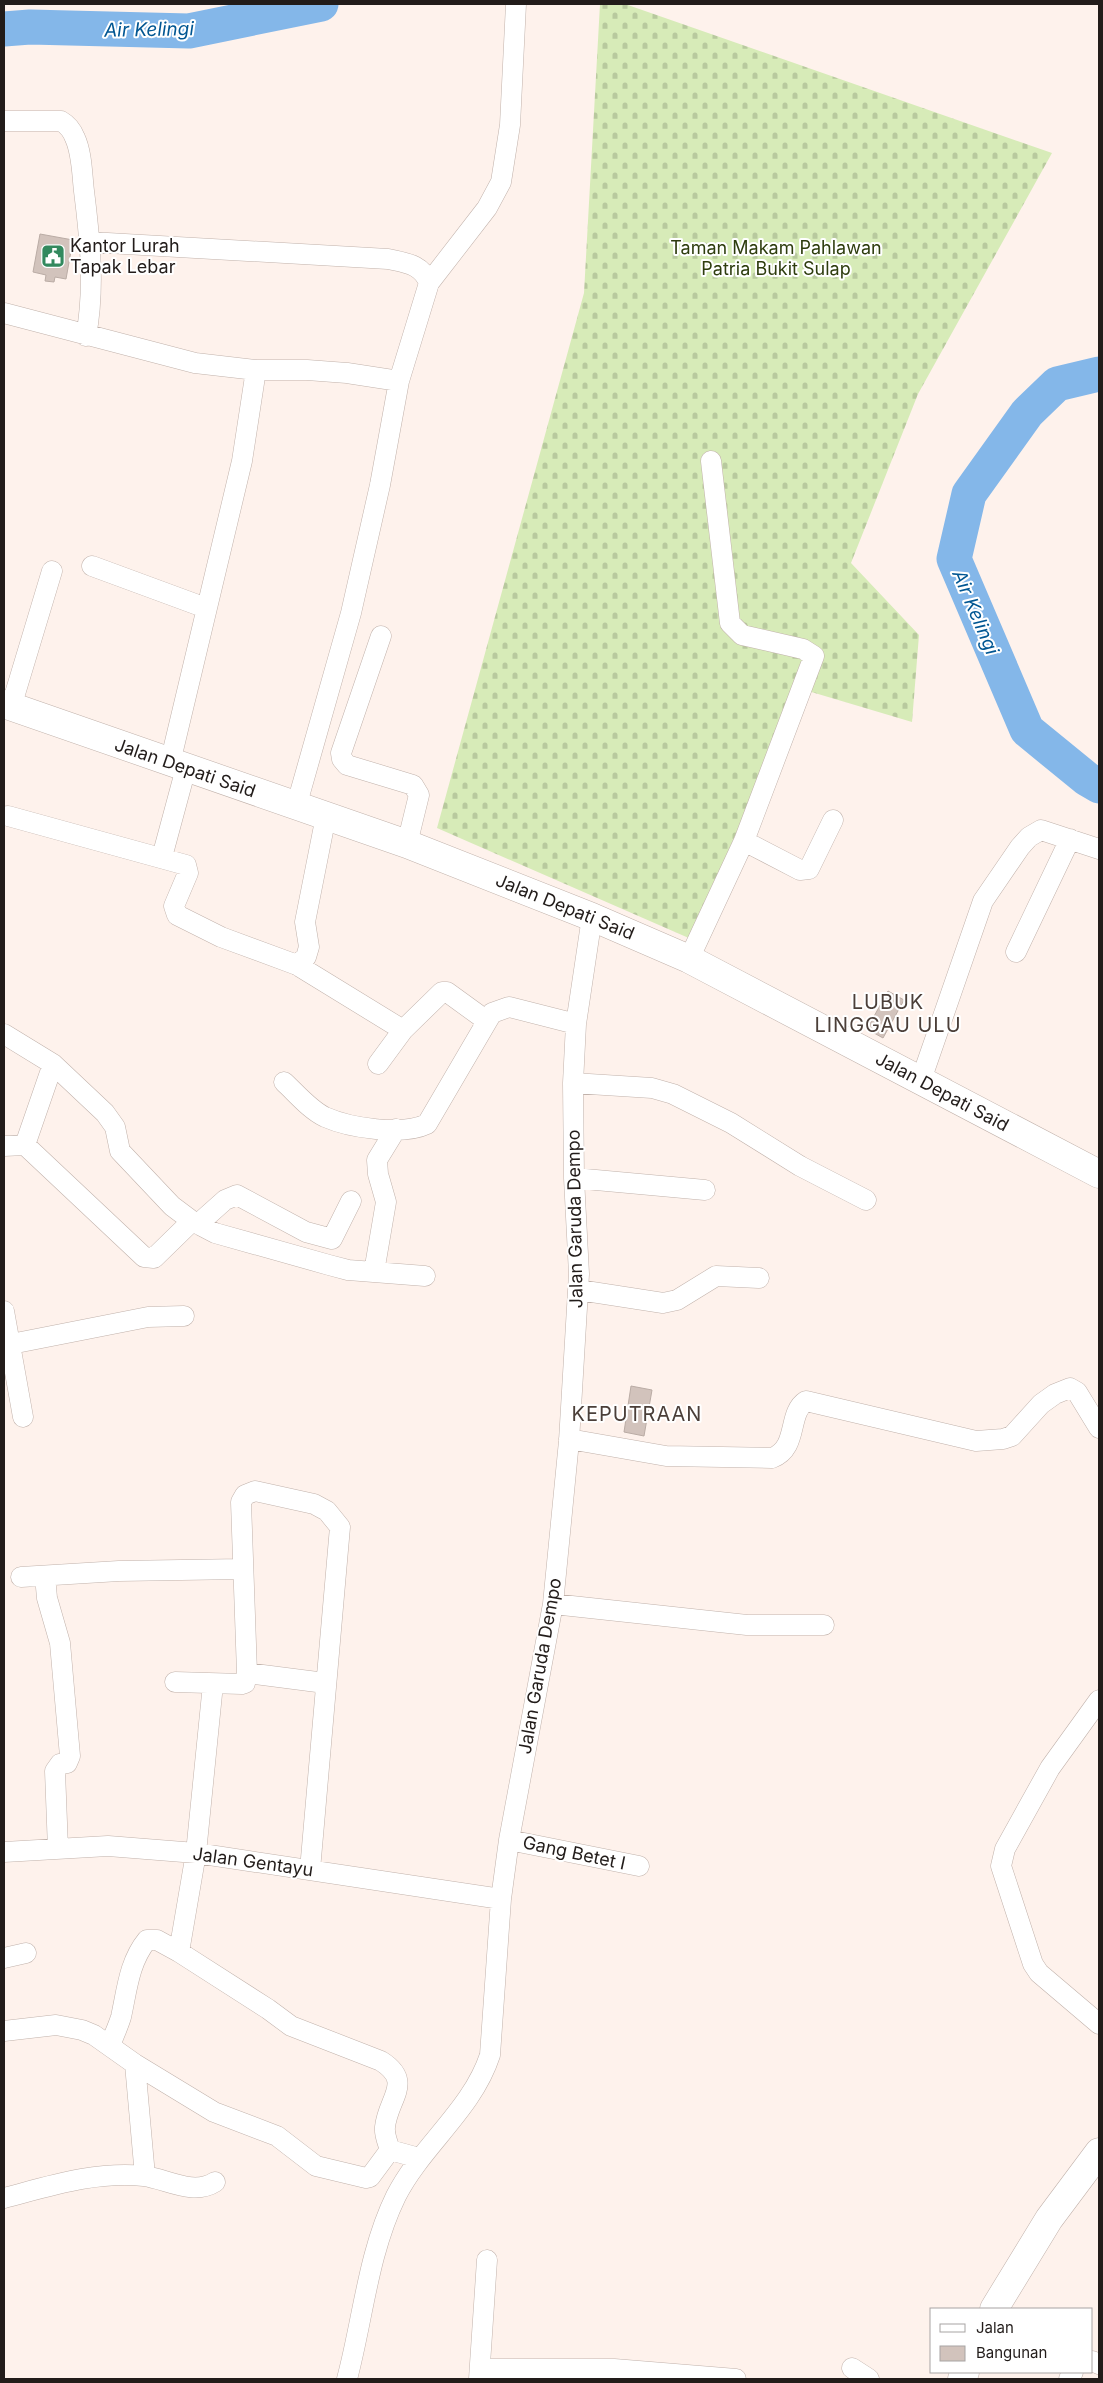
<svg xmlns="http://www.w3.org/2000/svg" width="1103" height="2383" viewBox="0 0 1103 2383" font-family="Inter,sans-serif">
<defs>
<pattern id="cemetery-stones" width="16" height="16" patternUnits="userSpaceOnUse" patternTransform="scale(1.25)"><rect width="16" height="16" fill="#d7ebb8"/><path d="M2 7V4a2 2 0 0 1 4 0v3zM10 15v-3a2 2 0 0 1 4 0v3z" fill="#b8c99e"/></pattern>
</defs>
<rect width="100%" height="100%" fill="#fef2ec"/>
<path fill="url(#cemetery-stones)" d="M 600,4 L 625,4 L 1052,153 L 918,394 L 851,563 L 919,635 L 912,722 L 798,688 L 691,939 L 437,828 L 584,293 Z"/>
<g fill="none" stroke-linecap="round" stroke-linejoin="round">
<path stroke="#84b7e9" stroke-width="35" d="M 4,29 L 30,27 L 189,31 L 321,4
M 1099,374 L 1057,384 L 1027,413 L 969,494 L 954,559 L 1027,730 L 1087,779 L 1099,786"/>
</g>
<path fill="#d2c3bc" stroke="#baaca5" d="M 40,234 L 73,240 L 66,279 L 55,277 L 54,282 L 45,281 L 46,275 L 33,272 Z
M 888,991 L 904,1000 L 883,1038 L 867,1029 Z
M 631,1386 L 652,1390 L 644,1436 L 624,1432 Z"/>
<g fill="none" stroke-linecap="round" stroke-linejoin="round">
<g stroke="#c1b2ab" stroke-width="21">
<path id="minor" d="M 4,121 L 61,121 C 68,125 72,130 75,138 C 82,153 82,174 84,191 C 90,239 95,288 86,336
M 90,242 L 388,259 C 406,263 422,264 429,283
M 4,313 L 195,363 L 256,370 L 307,370 L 347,373 L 399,381
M 92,566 L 206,608
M 381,636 L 341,753 L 342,759 L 347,765 L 413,785 L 419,795 L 407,844
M 11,707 L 52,571
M 170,763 L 242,461 L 256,370
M 296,807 L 351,613 L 380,485 L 399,381 L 429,283 L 487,208 L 501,182 L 510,125 L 516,4
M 8,816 L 186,865 L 188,873 L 174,906 L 177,915 L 221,937 L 297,965 L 403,1030 L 378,1064
M 744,841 L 800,870 L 809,869 L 833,820
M 162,857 L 186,768
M 1016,952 L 1070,839
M 689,959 L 744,841 L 814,656 L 803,649 L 742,635 L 730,623 L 711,461
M 297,965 L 306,957 L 309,947 L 305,922 L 326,816
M 403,1030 L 442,992 L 447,992 L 487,1021
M 4,1034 L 53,1064 L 105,1113 L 115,1127 L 120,1151 L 172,1206 L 192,1221 L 215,1233 L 329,1265 L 348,1270 L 425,1276
M 921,1080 L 983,901 L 1020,847 L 1029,837 L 1041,830 L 1099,849
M 284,1082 C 296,1093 310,1110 325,1117 C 350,1128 402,1136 427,1124 L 492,1013 L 509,1007 L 576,1024
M 573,1083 L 652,1088 L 673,1094 L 731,1123 L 800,1166 L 866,1200
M 25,1145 L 53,1064
M 4,1146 L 25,1145 L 144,1257 L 154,1258 L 192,1221
M 574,1178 L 705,1190
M 198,1224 L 225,1200 L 237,1195 L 306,1232 L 332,1239 L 351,1201
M 374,1272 L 386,1202 L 378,1174 L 377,1160 L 396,1129
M 579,1290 L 663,1303 L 677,1300 L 716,1276 L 759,1278
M 4,1311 L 23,1417
M 11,1344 L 148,1317 L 184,1316
M 569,1439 L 666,1456 L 772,1458 C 799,1448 787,1413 806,1401 L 976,1441 L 1003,1439 L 1012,1436 L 1041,1404 L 1055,1394 L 1070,1388 L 1077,1392 L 1099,1428
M 45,1576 L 47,1598 L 60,1643 L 70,1756 L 67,1763 L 60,1764 L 55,1771 L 58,1849
M 21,1577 L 119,1571 L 242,1569
M 553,1604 L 747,1625 L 824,1625
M 247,1673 L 241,1502 L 245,1495 L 255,1491 L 314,1504 L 327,1511 L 340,1527 L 310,1870
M 175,1682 L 242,1684 L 245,1683 L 247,1673 L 325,1683
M 213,1684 L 196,1853 L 179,1952 L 268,2009 L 291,2026 L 381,2061 C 414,2082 388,2098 385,2127 C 384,2135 388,2143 390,2150
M 1099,1700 L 1050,1768 L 1005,1849 L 1001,1866 L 1033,1964 L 1039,1973 L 1099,2024
M 509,1840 L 639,1866
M 4,1852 L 108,1846 L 196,1853 L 501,1899
M 4,1958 L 26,1953
M 4,2031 L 56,2025 L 82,2030 L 94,2035 L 135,2064 L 214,2112 L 277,2136 L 316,2166 L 366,2178 L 370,2177 L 390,2150 L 419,2158
M 110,2046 C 113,2037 118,2027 121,2017 C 127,1990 129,1962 147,1940 L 157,1940 L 179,1952
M 135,2064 L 145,2176
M 4,2198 C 50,2186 96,2171 144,2176 C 167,2179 193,2196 215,2182
M 1092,2361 L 1099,2364
M 852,2368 L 869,2379
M 480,2369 L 614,2369 L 736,2379
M 347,2379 C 363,2319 368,2253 396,2196 C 422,2145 472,2110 490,2055 L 501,1899 L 509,1840 L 553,1604 L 569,1441 L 579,1274 L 574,1178 L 573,1083 L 576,1024 L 592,917
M 479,2379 L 487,2260
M 1069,2379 L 1073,2372"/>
</g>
<g stroke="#c1b2ab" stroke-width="29">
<path id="secondary" d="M 4,704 L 407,844 L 592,917 L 689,959 L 1099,1174
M 994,2309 L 1049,2219 L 1099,2152
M 962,2379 L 965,2372"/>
</g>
<use href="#minor" stroke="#fff" stroke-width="20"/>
<use href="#secondary" stroke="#fff" stroke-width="28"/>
</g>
<defs>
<g id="civic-square" transform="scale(1.25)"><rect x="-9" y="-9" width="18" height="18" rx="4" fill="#32895e" stroke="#fff"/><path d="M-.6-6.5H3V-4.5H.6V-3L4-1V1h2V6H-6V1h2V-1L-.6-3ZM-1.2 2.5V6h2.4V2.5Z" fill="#fff"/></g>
</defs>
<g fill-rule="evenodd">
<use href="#civic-square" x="53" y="256"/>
</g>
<g text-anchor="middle" stroke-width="4" stroke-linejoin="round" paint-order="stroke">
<g font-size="18" fill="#221c1a" stroke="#fff" text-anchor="start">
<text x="70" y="252">Kantor Lurah<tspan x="70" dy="21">Tapak Lebar</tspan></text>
</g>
<g font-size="18" fill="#2e3d0e" stroke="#fff">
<text x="776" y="254">Taman Makam Pahlawan<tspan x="776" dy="21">Patria Bukit Sulap</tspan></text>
</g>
<g font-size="18" fill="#221c1a" stroke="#fff">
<text transform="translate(185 768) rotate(19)" y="6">Jalan Depati Said</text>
<text transform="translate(565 907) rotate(22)" y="6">Jalan Depati Said</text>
<text transform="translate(942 1092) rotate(28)" y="6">Jalan Depati Said</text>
<text transform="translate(575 1219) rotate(-91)" y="6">Jalan Garuda Dempo</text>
<text transform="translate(540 1666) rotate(-80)" y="6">Jalan Garuda Dempo</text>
<text transform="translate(574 1853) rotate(12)" y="6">Gang Betet I</text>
<text transform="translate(253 1862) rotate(8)" y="6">Jalan Gentayu</text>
</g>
<g font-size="19" font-style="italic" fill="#005692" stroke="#fff">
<text transform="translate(149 29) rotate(-1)" y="7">Air Kelingi</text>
<text transform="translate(976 612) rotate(67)" y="7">Air Kelingi</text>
</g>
<g font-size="20" letter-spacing="1" fill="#4b3f39" stroke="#fff">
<text x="888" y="1009">LUBUK<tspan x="888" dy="23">LINGGAU ULU</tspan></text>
<text x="637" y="1421">KEPUTRAAN</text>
</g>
</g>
<rect width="1103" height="2383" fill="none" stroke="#221c1a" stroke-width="10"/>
<rect x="930" y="2308" width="162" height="65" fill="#ffffff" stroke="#a7a4a3"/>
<rect x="940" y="2324" width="25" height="8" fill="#ffffff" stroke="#a7a4a3"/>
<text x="976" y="2333" font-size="15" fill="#221c1a">Jalan</text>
<rect x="940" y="2346" width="25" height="15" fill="#d2c3bc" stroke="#a7a4a3"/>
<text x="976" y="2358" font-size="15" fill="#221c1a">Bangunan</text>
</svg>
